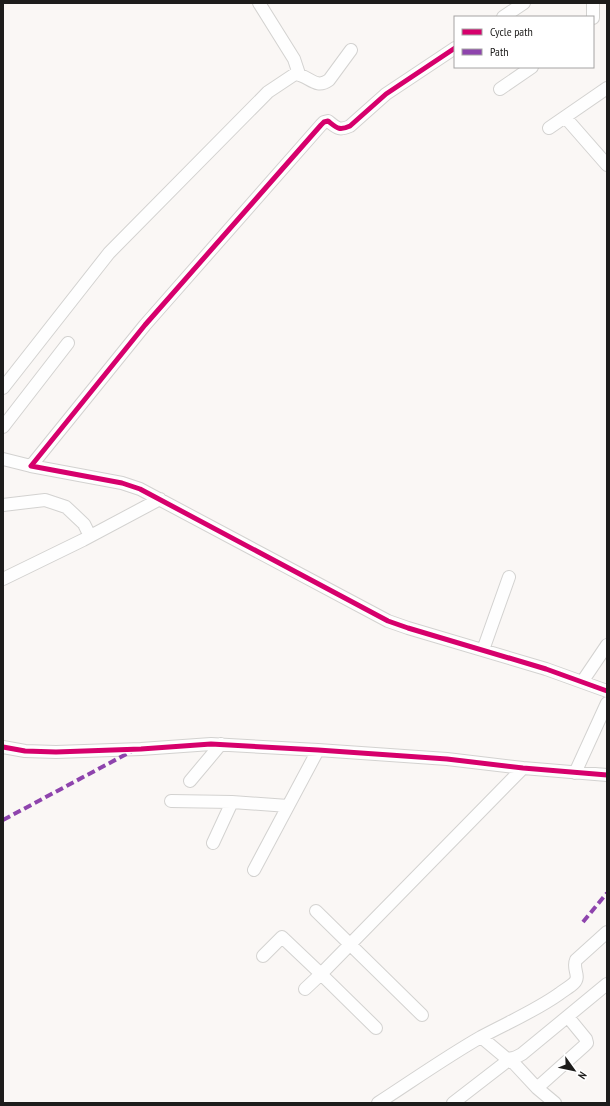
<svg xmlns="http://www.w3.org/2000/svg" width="610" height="1106" viewBox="0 0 610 1106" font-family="'PT Sans Narrow',sans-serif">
<rect width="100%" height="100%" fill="#faf7f5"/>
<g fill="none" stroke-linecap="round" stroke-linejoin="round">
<g stroke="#d3d2d0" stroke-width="14">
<path id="minor" d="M 259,3 L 294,59 L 299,74
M 503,17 L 524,3
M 593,18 L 593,3
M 455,48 L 386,94 L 350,126 C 339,131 337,128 328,121 L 324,122 L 321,125 L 145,325 L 31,466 L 122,483 L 140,489 L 388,621 L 408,628 L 546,669 L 607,691
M 500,89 L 532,67
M 565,117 L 607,165
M 549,128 L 607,88
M 3,388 L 109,253 L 268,92 L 295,74 C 309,75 315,90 329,80 L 351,50
M 3,427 L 68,343
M 3,459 L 31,466
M 3,505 L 45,500 L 66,507 L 84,524 L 90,536
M 3,579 L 83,540 L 160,499
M 483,650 L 509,577
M 582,682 L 607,645
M 3,747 L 25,751 L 56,752 L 141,749 L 211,744 L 318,750 L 447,759 L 523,768 L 607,775
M 575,773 L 607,703
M 190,781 L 221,744
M 171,801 L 232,802 L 288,806
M 213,843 L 232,802
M 254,870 L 318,750
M 316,911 L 422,1015
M 263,956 L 282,937 L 321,974 L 376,1028
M 305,989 L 321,974 L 523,768
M 481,1037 L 506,1058 C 512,1060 517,1057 522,1054 L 607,984
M 537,1088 L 584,1046 L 587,1043 L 586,1039 L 568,1017
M 378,1103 C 412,1081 446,1057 481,1037 C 507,1023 535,1011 559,994 C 564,990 570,987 574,983 C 581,976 572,969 576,960 L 607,932
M 453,1103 L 510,1059 L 537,1088 L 555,1103"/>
</g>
<use href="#minor" stroke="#fefefe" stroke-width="12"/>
<path stroke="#8e44ad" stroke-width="4" stroke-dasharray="8 4" stroke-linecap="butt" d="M 3,820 L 132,751
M 583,922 L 607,893"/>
<g stroke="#fff" stroke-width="8">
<path id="cycleway" d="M 455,48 L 386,94 L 350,126 C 339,131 337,128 328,121 L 324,122 L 321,125 L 145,325 L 31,466 L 122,483 L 140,489 L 388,621 L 408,628 L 546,669 L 607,691
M 3,747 L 25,751 L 56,752 L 141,749 L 211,744 L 318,750 L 447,759 L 523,768 L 607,775"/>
</g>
<use href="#cycleway" stroke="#d6006c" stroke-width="5"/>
</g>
<rect width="610" height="1106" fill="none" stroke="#1d1c1b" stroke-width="8"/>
<rect x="454" y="16" width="140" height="52" fill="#ffffff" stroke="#a5a4a4"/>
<rect x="462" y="29" width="20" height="6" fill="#d6006c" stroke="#a5a4a4"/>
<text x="490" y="36" font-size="12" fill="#1d1c1b">Cycle path</text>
<rect x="462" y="49" width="20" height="6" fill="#8e44ad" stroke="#a5a4a4"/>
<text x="490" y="56" font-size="12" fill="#1d1c1b">Path</text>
<g transform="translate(574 1070) rotate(123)" stroke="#ffffff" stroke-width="3" paint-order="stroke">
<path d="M0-3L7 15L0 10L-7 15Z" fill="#1d1c1b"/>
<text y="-6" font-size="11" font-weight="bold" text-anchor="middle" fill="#1d1c1b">N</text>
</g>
</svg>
